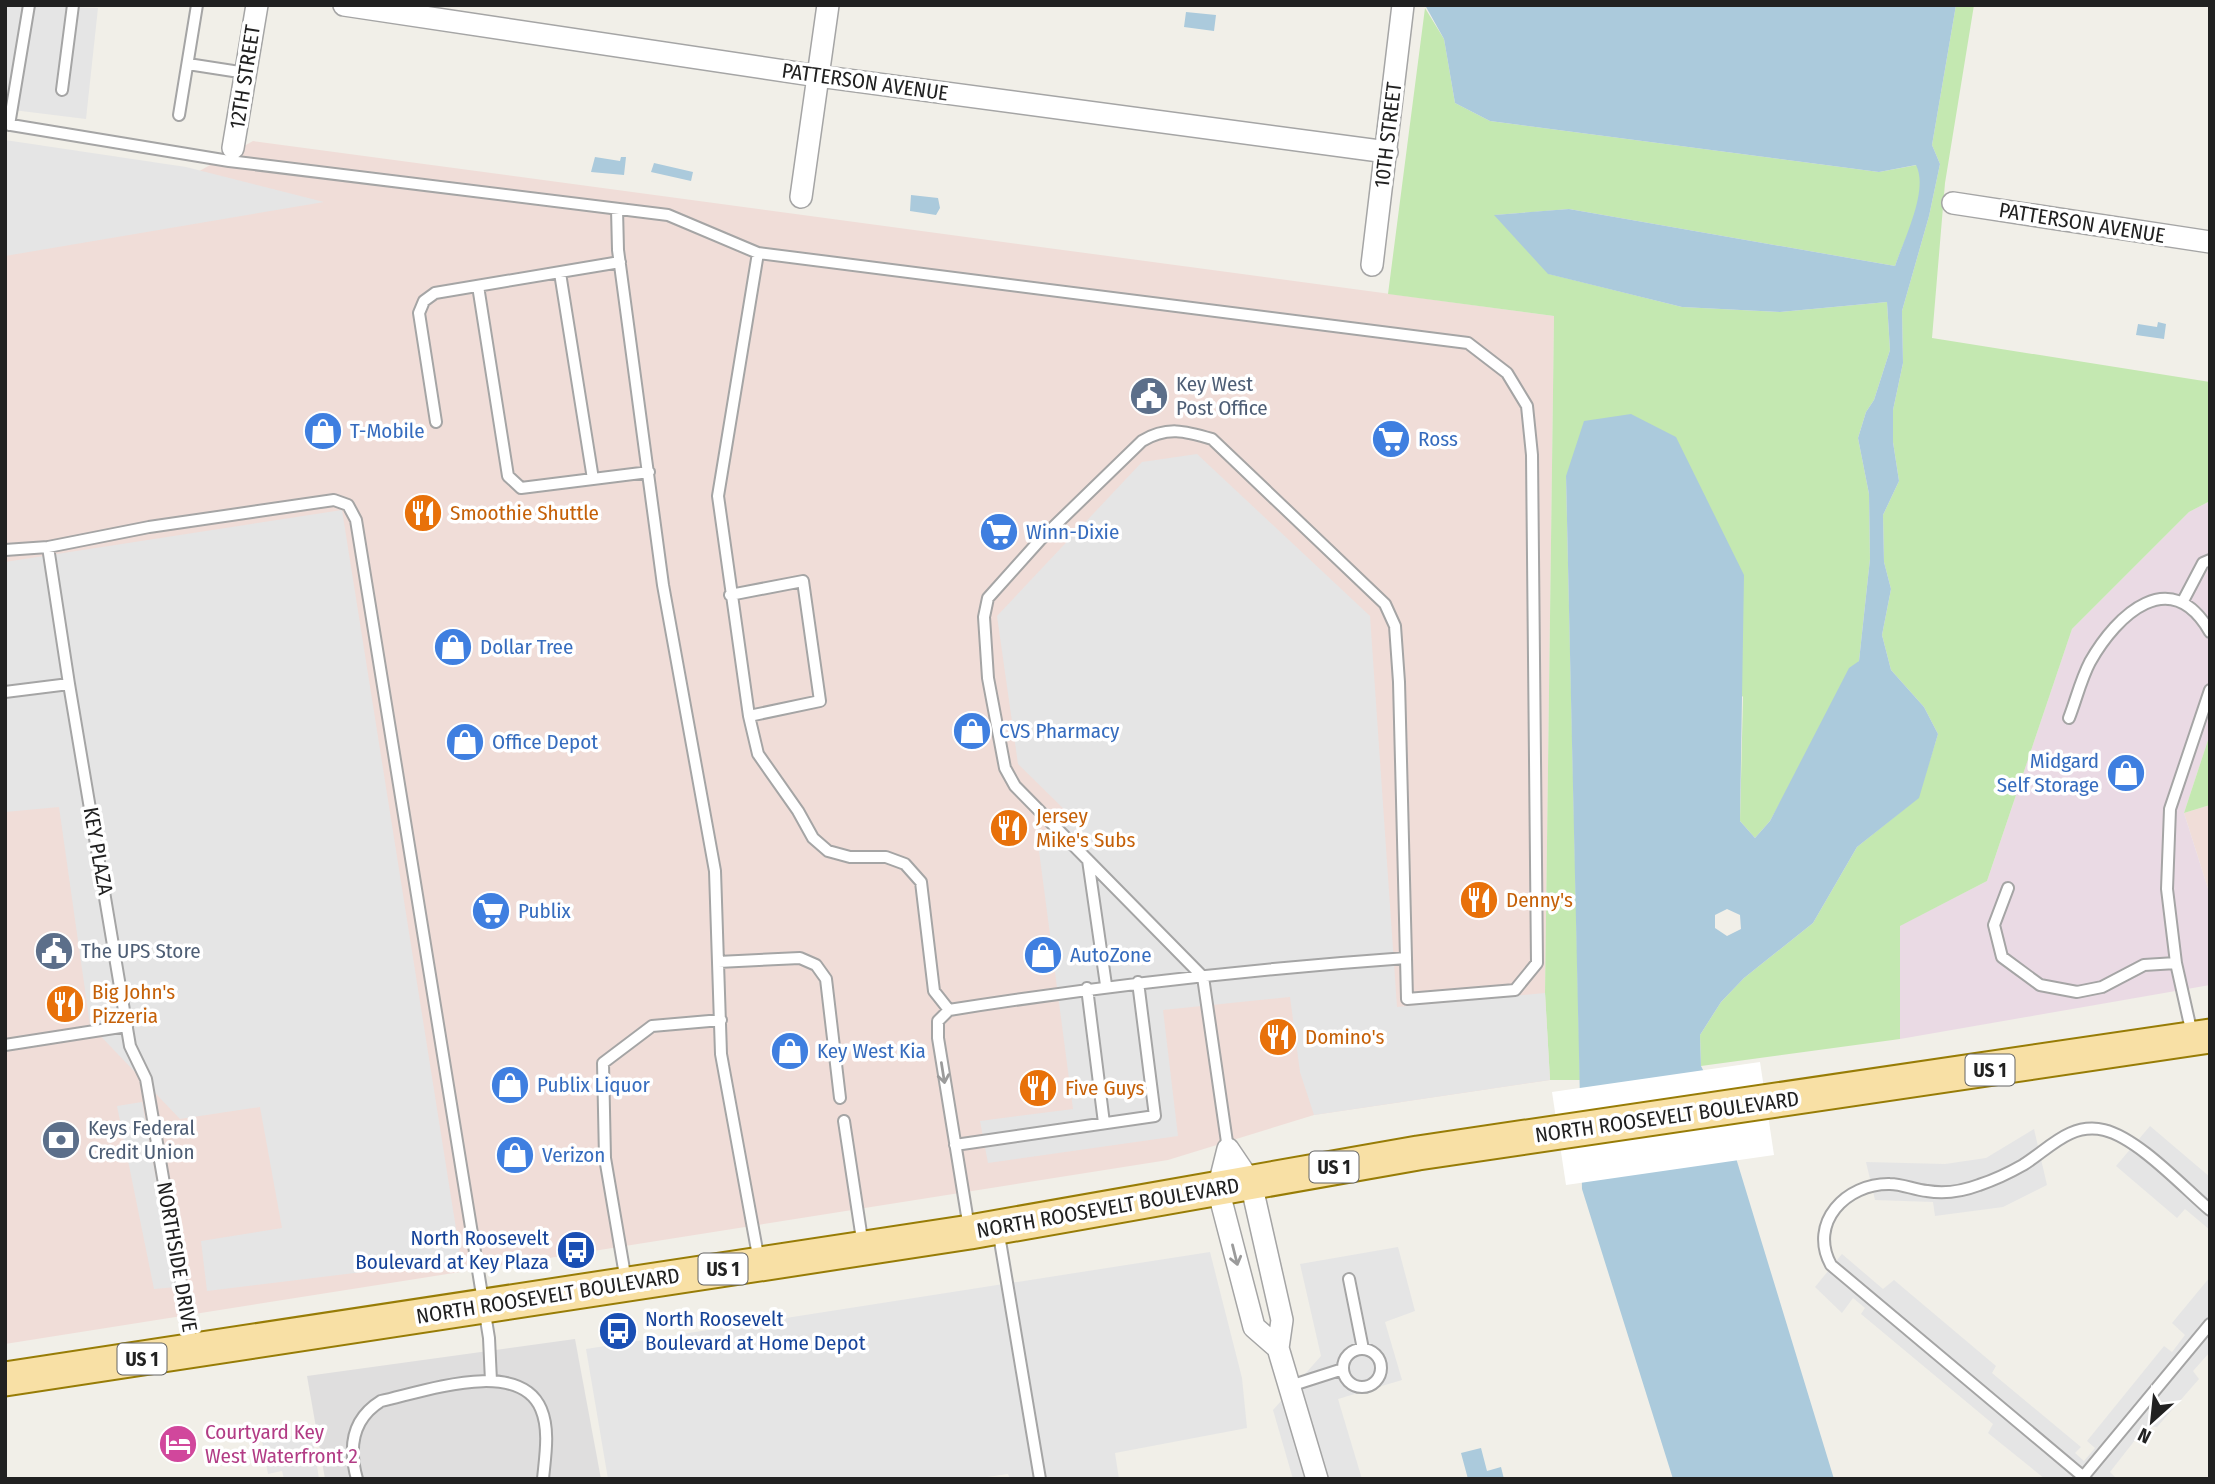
<svg xmlns="http://www.w3.org/2000/svg" width="2215" height="1484" viewBox="0 0 2215 1484" font-family="'Fira Sans Condensed',sans-serif">
<rect width="100%" height="100%" fill="#f1efe8"/>
<path fill="#dfdede" d="M 575,1339 L 601,1479 L 325,1479 L 307,1376 Z"/>
<path fill="#f0ddd8" d="M 253,141 L 1554,316 L 1545,993 L 1550,1080 L 1314,1115 L 1168,1160 L 5,1344 L 5,157 L 178,183 Z
M 2210,805 L 2210,895 L 2184,813 Z"/>
<path fill="#eadae4" d="M 2210,501 L 2210,734 L 2184,813 L 2210,895 L 2210,985 L 1900,1039 L 1899,926 L 1987,881 L 2072,629 L 2189,512 Z"/>
<path fill="#c4e8b1" d="M 1956,5 L 1974,5 L 1945,183 L 1932,338 L 2210,382 L 2210,501 L 2189,512 L 2072,629 L 1987,881 L 1900,926 L 1900,1039 L 1701,1066 L 1700,1035 L 1721,1002 L 1744,978 L 1813,923 L 1857,847 L 1918,798 L 1938,734 L 1924,707 L 1891,670 L 1882,635 L 1891,589 L 1884,562 L 1883,515 L 1899,481 L 1893,442 L 1893,410 L 1903,363 L 1902,311 L 1929,216 L 1940,164 L 1932,145 Z
M 1425,8 L 1444,39 L 1455,103 L 1490,121 L 1879,172 L 1917,165 C 1930,194 1905,237 1895,266 L 1569,209 L 1495,215 L 1549,274 L 1682,307 L 1780,312 L 1887,302 L 1890,350 L 1874,400 L 1866,412 L 1858,438 L 1869,494 L 1870,559 L 1859,661 L 1770,821 L 1755,838 L 1740,821 L 1743,697 L 1566,476 L 1580,1080 L 1550,1080 L 1545,993 L 1554,316 L 1388,294 Z
M 2210,734 L 2210,805 L 2184,813 Z"/>
<path fill="#e5e5e5" d="M 5,5 L 98,8 L 86,119 L 5,109 Z
M 5,140 L 186,167 L 324,202 L 5,256 Z
M 1197,454 L 1370,616 L 1397,1007 L 1545,993 L 1550,1080 L 1314,1115 L 1300,1072 L 1290,997 L 1163,1010 L 1178,1136 L 988,1163 L 980,1121 L 1073,1109 L 1039,851 L 1072,817 L 1018,764 L 997,616 L 1142,462 Z
M 342,510 L 461,1260 L 207,1291 L 201,1241 L 282,1228 L 260,1107 L 180,1119 L 90,1025 L 59,807 L 5,812 L 5,562 Z
M 142,1102 L 176,1287 L 154,1289 L 117,1106 Z
M 2150,1126 L 2210,1177 L 2210,1230 L 2185,1209 L 2177,1218 L 2116,1166 Z
M 2034,1129 L 2047,1185 L 2003,1207 L 1935,1216 L 1933,1202 L 1875,1200 L 1866,1162 L 1945,1164 L 1986,1158 Z
M 1398,1247 L 1415,1311 L 1385,1322 L 1402,1380 L 1338,1399 L 1362,1479 L 1293,1479 L 1273,1410 L 1321,1356 L 1300,1264 Z
M 1210,1252 L 1242,1378 L 1247,1428 L 1115,1453 L 1119,1479 L 1010,1479 L 1008,1474 L 973,1479 L 608,1479 L 586,1349 Z
M 1842,1254 L 1883,1289 L 1894,1280 L 1996,1366 L 1992,1373 L 2081,1447 L 2075,1453 L 2084,1461 L 2095,1448 L 2087,1441 L 2164,1346 L 2172,1352 L 2185,1335 L 2172,1323 L 2210,1277 L 2210,1352 L 2193,1371 L 2199,1379 L 2157,1427 L 2146,1426 L 2110,1472 L 2117,1479 L 2045,1479 L 1988,1433 L 1993,1424 L 1861,1314 L 1865,1308 L 1853,1298 L 1842,1313 L 1815,1287 Z
M 312,1433 L 319,1479 L 284,1479 L 282,1471 L 268,1474 L 262,1441 Z"/>
<path fill="#abcadc" fill-rule="evenodd" d="M 1425,5 L 1956,5 L 1932,145 L 1940,164 L 1929,216 L 1902,311 L 1903,363 L 1893,410 L 1893,442 L 1899,481 L 1883,515 L 1884,562 L 1891,589 L 1882,635 L 1891,670 L 1924,707 L 1938,734 L 1919,798 L 1857,847 L 1813,923 L 1744,978 L 1721,1002 L 1700,1035 L 1701,1066 L 1718,1099 L 1834,1479 L 1673,1479 L 1582,1189 L 1566,476 L 1584,421 L 1631,414 L 1676,437 L 1744,575 L 1740,821 L 1755,838 L 1770,821 L 1849,668 L 1859,661 L 1870,559 L 1869,494 L 1858,438 L 1866,412 L 1874,400 L 1890,350 L 1887,302 L 1780,312 L 1682,307 L 1548,274 L 1494,215 L 1569,209 L 1895,266 C 1904,239 1929,190 1916,165 L 1879,172 L 1490,121 L 1455,103 L 1444,39 ZM 1727,909 L 1740,915 L 1741,929 L 1727,936 L 1715,928 L 1715,915 Z
M 1186,12 L 1216,15 L 1214,31 L 1184,27 Z
M 595,157 L 620,161 L 621,157 L 626,157 L 624,175 L 591,172 Z
M 654,163 L 693,172 L 691,181 L 651,172 Z
M 911,195 L 938,198 L 940,208 L 936,215 L 910,211 Z
M 2158,322 L 2166,324 L 2164,339 L 2136,335 L 2138,324 L 2157,327 Z
M 1481,1448 L 1487,1471 L 1501,1467 L 1504,1479 L 1468,1479 L 1461,1453 Z"/>
<path fill="#fff" d="M 1760,1062 L 1774,1155 L 1566,1185 L 1552,1092 Z"/>
<g fill="none" stroke-linecap="round" stroke-linejoin="round">
<g stroke="#a5a5a5" stroke-width="14">
<path id="lane" d="M 188,64 L 246,73
M 62,90 L 73,5
M 179,115 L 197,5
M 5,124 L 229,161 L 668,215 L 758,253 L 718,496 L 749,716 L 758,754 L 798,811 L 813,838 L 828,851 L 850,857 L 886,857 L 905,864 L 921,882 L 934,991 L 949,1010
M 9,125 L 29,5
M 617,209 L 618,250 L 663,585 L 715,871 L 721,1054 L 759,1261
M 758,253 L 1468,343 L 1507,373 L 1527,406 L 1532,455 L 1537,963 L 1515,990 L 1407,999 L 1406,958
M 560,273 L 593,479
M 478,286 L 508,476 L 521,488 L 649,472
M 436,422 L 419,313 L 424,301 L 435,293 L 620,262
M 48,547 L 69,684
M 5,550 L 48,547 L 149,527 L 334,500 L 348,505 L 356,520 L 489,1338 L 491,1381
M 730,595 L 803,581 L 820,701 L 749,716
M 2183,601 L 2203,563 L 2210,560
M 5,692 L 69,684 L 130,1046 L 146,1079 L 192,1346
M 2069,718 C 2076,700 2081,679 2090,662 C 2117,614 2171,564 2210,632
M 1088,860 L 1106,985
M 2008,888 L 1994,925 L 2002,957 L 2040,985 L 2077,992 L 2102,987 L 2144,965 L 2176,963
M 718,962 L 800,958 L 816,965 L 826,979 L 840,1098
M 1087,988 L 1104,1123
M 2192,1034 L 2176,963 L 2167,889 L 2170,809 L 2210,690
M 5,1045 L 127,1026
M 844,1121 L 863,1246
M 955,1145 L 1155,1116 L 1138,982
M 969,1228 L 938,1038 L 938,1021 L 949,1010 C 1100,986 1252,969 1406,958 L 1399,682 L 1395,626 L 1385,604 L 1212,439 C 1185,431 1167,426 1142,441 L 1040,540 L 988,598 L 984,617 L 988,678 L 1005,768 L 1015,786 L 1203,977 L 1228,1149
M 998,1229 L 1040,1479
M 1349,1279 L 1363,1349
M 626,1281 L 605,1158 L 603,1063 L 652,1026 L 721,1020
M1343 1368a19 19 0 1 1 38 0a19 19 0 1 1-38 0Z
M 1290,1386 L 1343,1369
M 2083,1477 L 2210,1324
M 357,1479 C 348,1447 352,1419 381,1401 C 423,1392 519,1357 541,1409 C 550,1430 545,1457 543,1479
M 2086,1479 L 1831,1265 C 1808,1223 1846,1183 1890,1184 C 1902,1184 1915,1190 1927,1191 C 1944,1194 1963,1191 1979,1185 C 1994,1180 2009,1173 2023,1165 C 2049,1149 2070,1122 2104,1130 C 2138,1138 2183,1187 2210,1210"/>
</g>
<g stroke="#a5a5a5" stroke-width="24">
<path id="street" d="M 344,5 L 818,76 L 1387,152
M 233,148 L 257,5
M 801,197 L 828,5
M 1953,203 L 2210,242
M 1372,265 L 1403,5
M 1228,1149 L 1251,1183 L 1282,1320 L 1278,1348 L 1317,1479
M 1228,1149 L 1218,1189 L 1254,1327 L 1278,1348"/>
</g>
<g stroke="#977c06" stroke-width="37">
<path id="primary" d="M 5,1379 L 970,1232 L 1418,1153 L 2210,1036"/>
</g>
<use href="#lane" stroke="#fff" stroke-width="10"/>
<use href="#street" stroke="#fff" stroke-width="21"/>
<use href="#primary" stroke="#f8e0a5" stroke-width="33"/>
</g>
<defs><path id="oneway-shaft" d="M-6 0H5M1.5-3L5.5 0L1.5 3" fill="none" stroke-width="1.6" stroke-linecap="round" stroke-linejoin="round" transform="scale(1.75)"/></defs>
<g stroke="#9b9b9b">
<use href="#oneway-shaft" transform="translate(943 1073) rotate(81)"/>
<use href="#oneway-shaft" transform="translate(1235 1255) rotate(76)"/>
</g>
<defs>
<g id="civic-disc" transform="scale(2.0125)"><circle r="9.5" fill="#5c6f8a" stroke="#fff"/><path d="M-.6-6.5H3V-4.5H.6V-3L4-1V1h2V6H-6V1h2V-1L-.6-3ZM-1.2 2.5V6h2.4V2.5Z" fill="#fff"/></g>
<g id="shop-disc" transform="scale(2.0125)"><circle r="9.5" fill="#3f7fe0" stroke="#fff"/><path d="M-5-2.5h2.3a2.7 3.5 0 0 1 5.4 0H5L5.5 6h-11ZM-1.5-2.5h3a1.5 2.3 0 0 0-3 0Z" fill="#fff"/></g>
<g id="supermarket-disc" transform="scale(2.0125)"><circle r="9.5" fill="#3f7fe0" stroke="#fff"/><path d="M-6-5.5h2.5l.6 2H6L4.5 2H-2.5L-4.4-4H-6ZM-1.5 3.2a1.3 1.3 0 1 0 .1 0ZM3 3.2a1.3 1.3 0 1 0 .1 0Z" fill="#fff"/></g>
<g id="restaurant-disc" transform="scale(2.0125)"><circle r="9.5" fill="#e8710a" stroke="#fff"/><path d="M-5-6h1v4h1v-4h1v4h1v-4h1v5L-1.5 .5V6h-2V.5L-5-1ZM5-6V6H3V1.5H1.5Q1.5-4 5-6Z" fill="#fff"/></g>
<g id="bank-disc" transform="scale(2.0125)"><circle r="9.5" fill="#5c6f8a" stroke="#fff"/><path d="M-6-4H6V4H-6ZM0-2.3a2.3 2.3 0 1 0 0 4.6a2.3 2.3 0 1 0 0-4.6Z" fill="#fff"/></g>
<g id="bus-disc" transform="scale(2.0125)"><circle r="9.5" fill="#1a4fb4" stroke="#fff"/><path d="M-5-6H5V4H4V6H2V4H-2V6H-4V4H-5ZM-3.5-4V0h7V-4ZM-3.5 1.2v1.5H-2V1.2ZM2 1.2v1.5H3.5V1.2Z" fill="#fff"/></g>
<g id="hotel-disc" transform="scale(2.0125)"><circle r="9.5" fill="#d1479c" stroke="#fff"/><path d="M-6-4.5h1.5V1H6V5H4.5V3h-9V5H-6ZM-4 0a1.8 1.8 0 1 1 3.6 0ZM.5 0V-2.5h3Q6-2.5 6 0Z" fill="#fff"/></g>
</defs>
<g fill-rule="evenodd">
<use href="#civic-disc" x="1149" y="396"/>
<use href="#shop-disc" x="323" y="431"/>
<use href="#supermarket-disc" x="1391" y="439"/>
<use href="#restaurant-disc" x="423" y="513"/>
<use href="#supermarket-disc" x="999" y="532"/>
<use href="#shop-disc" x="453" y="647"/>
<use href="#shop-disc" x="972" y="731"/>
<use href="#shop-disc" x="465" y="742"/>
<use href="#shop-disc" x="2126" y="773"/>
<use href="#restaurant-disc" x="1009" y="828"/>
<use href="#restaurant-disc" x="1479" y="900"/>
<use href="#supermarket-disc" x="491" y="911"/>
<use href="#civic-disc" x="54" y="951"/>
<use href="#shop-disc" x="1043" y="955"/>
<use href="#restaurant-disc" x="65" y="1004"/>
<use href="#restaurant-disc" x="1278" y="1037"/>
<use href="#shop-disc" x="790" y="1051"/>
<use href="#shop-disc" x="510" y="1085"/>
<use href="#restaurant-disc" x="1038" y="1088"/>
<use href="#bank-disc" x="61" y="1140"/>
<use href="#shop-disc" x="515" y="1155"/>
<use href="#bus-disc" x="576" y="1250"/>
<use href="#bus-disc" x="618" y="1331"/>
<use href="#hotel-disc" x="178" y="1444"/>
</g>
<g text-anchor="middle" stroke-width="7" stroke-linejoin="round" paint-order="stroke">
<g fill="#fff" stroke="#646464" stroke-width="2">
<rect x="1965.5" y="1054.5" width="49" height="31" rx="5"/>
<rect x="1309.5" y="1151.5" width="49" height="31" rx="5"/>
<rect x="698.5" y="1253.5" width="49" height="31" rx="5"/>
<rect x="117.5" y="1343.5" width="49" height="31" rx="5"/>
</g>
<g font-size="19" font-weight="bold" fill="#212121">
<text x="1990" y="1077">US 1</text>
<text x="1334" y="1174">US 1</text>
<text x="723" y="1276">US 1</text>
<text x="142" y="1366">US 1</text>
</g>
<g font-size="21" fill="#212121" stroke="#fff">
<text transform="translate(245 77) rotate(-81)" y="7">12TH STREET</text>
<text transform="translate(865 82) rotate(8)" y="7">PATTERSON AVENUE</text>
<text transform="translate(1388 135) rotate(-83)" y="7">10TH STREET</text>
<text transform="translate(2082 223) rotate(9)" y="7">PATTERSON AVENUE</text>
<text transform="translate(98 851) rotate(80)" y="7">KEY PLAZA</text>
<text transform="translate(1667 1117) rotate(-8)" y="7">NORTH ROOSEVELT BOULEVARD</text>
<text transform="translate(1108 1208) rotate(-10)" y="7">NORTH ROOSEVELT BOULEVARD</text>
<text transform="translate(177 1257) rotate(80)" y="7">NORTHSIDE DRIVE</text>
<text transform="translate(548 1296) rotate(-9)" y="7">NORTH ROOSEVELT BOULEVARD</text>
</g>
<g font-size="21" fill="#4e5e75" stroke="#fff" text-anchor="start">
<text x="1176" y="391">Key West<tspan x="1176" dy="24">Post Office</tspan></text>
<text x="81" y="958">The UPS Store</text>
<text x="88" y="1135">Keys Federal<tspan x="88" dy="24">Credit Union</tspan></text>
</g>
<g font-size="21" fill="#366cbe" stroke="#fff" text-anchor="start">
<text x="350" y="438">T-Mobile</text>
<text x="1418" y="446">Ross</text>
<text x="1026" y="539">Winn-Dixie</text>
<text x="480" y="654">Dollar Tree</text>
<text x="999" y="738">CVS Pharmacy</text>
<text x="492" y="749">Office Depot</text>
<text x="2099" y="768" text-anchor="end">Midgard<tspan x="2099" dy="24">Self Storage</tspan></text>
<text x="518" y="918">Publix</text>
<text x="1070" y="962">AutoZone</text>
<text x="817" y="1058">Key West Kia</text>
<text x="537" y="1092">Publix Liquor</text>
<text x="542" y="1162">Verizon</text>
</g>
<g font-size="21" fill="#c56008" stroke="#fff" text-anchor="start">
<text x="450" y="520">Smoothie Shuttle</text>
<text x="1036" y="823">Jersey<tspan x="1036" dy="24">Mike's Subs</tspan></text>
<text x="1506" y="907">Denny's</text>
<text x="92" y="999">Big John's<tspan x="92" dy="24">Pizzeria</tspan></text>
<text x="1305" y="1044">Domino's</text>
<text x="1065" y="1095">Five Guys</text>
</g>
<g font-size="21" fill="#164399" stroke="#fff" text-anchor="end">
<text x="549" y="1245">North Roosevelt<tspan x="549" dy="24">Boulevard at Key Plaza</tspan></text>
<text x="645" y="1326" text-anchor="start">North Roosevelt<tspan x="645" dy="24">Boulevard at Home Depot</tspan></text>
</g>
<g font-size="21" fill="#b23c85" stroke="#fff" text-anchor="start">
<text x="205" y="1439">Courtyard Key<tspan x="205" dy="24">West Waterfront 2</tspan></text>
</g>
</g>
<rect width="2215" height="1484" fill="none" stroke="#212121" stroke-width="14"/>
<g transform="translate(2152 1421) rotate(207)" stroke="#ffffff" stroke-width="5" paint-order="stroke">
<path d="M0-5L12 26L0 18L-12 26Z" fill="#212121"/>
<text y="-10" font-size="19" font-weight="bold" text-anchor="middle" fill="#212121">N</text>
</g>
</svg>
